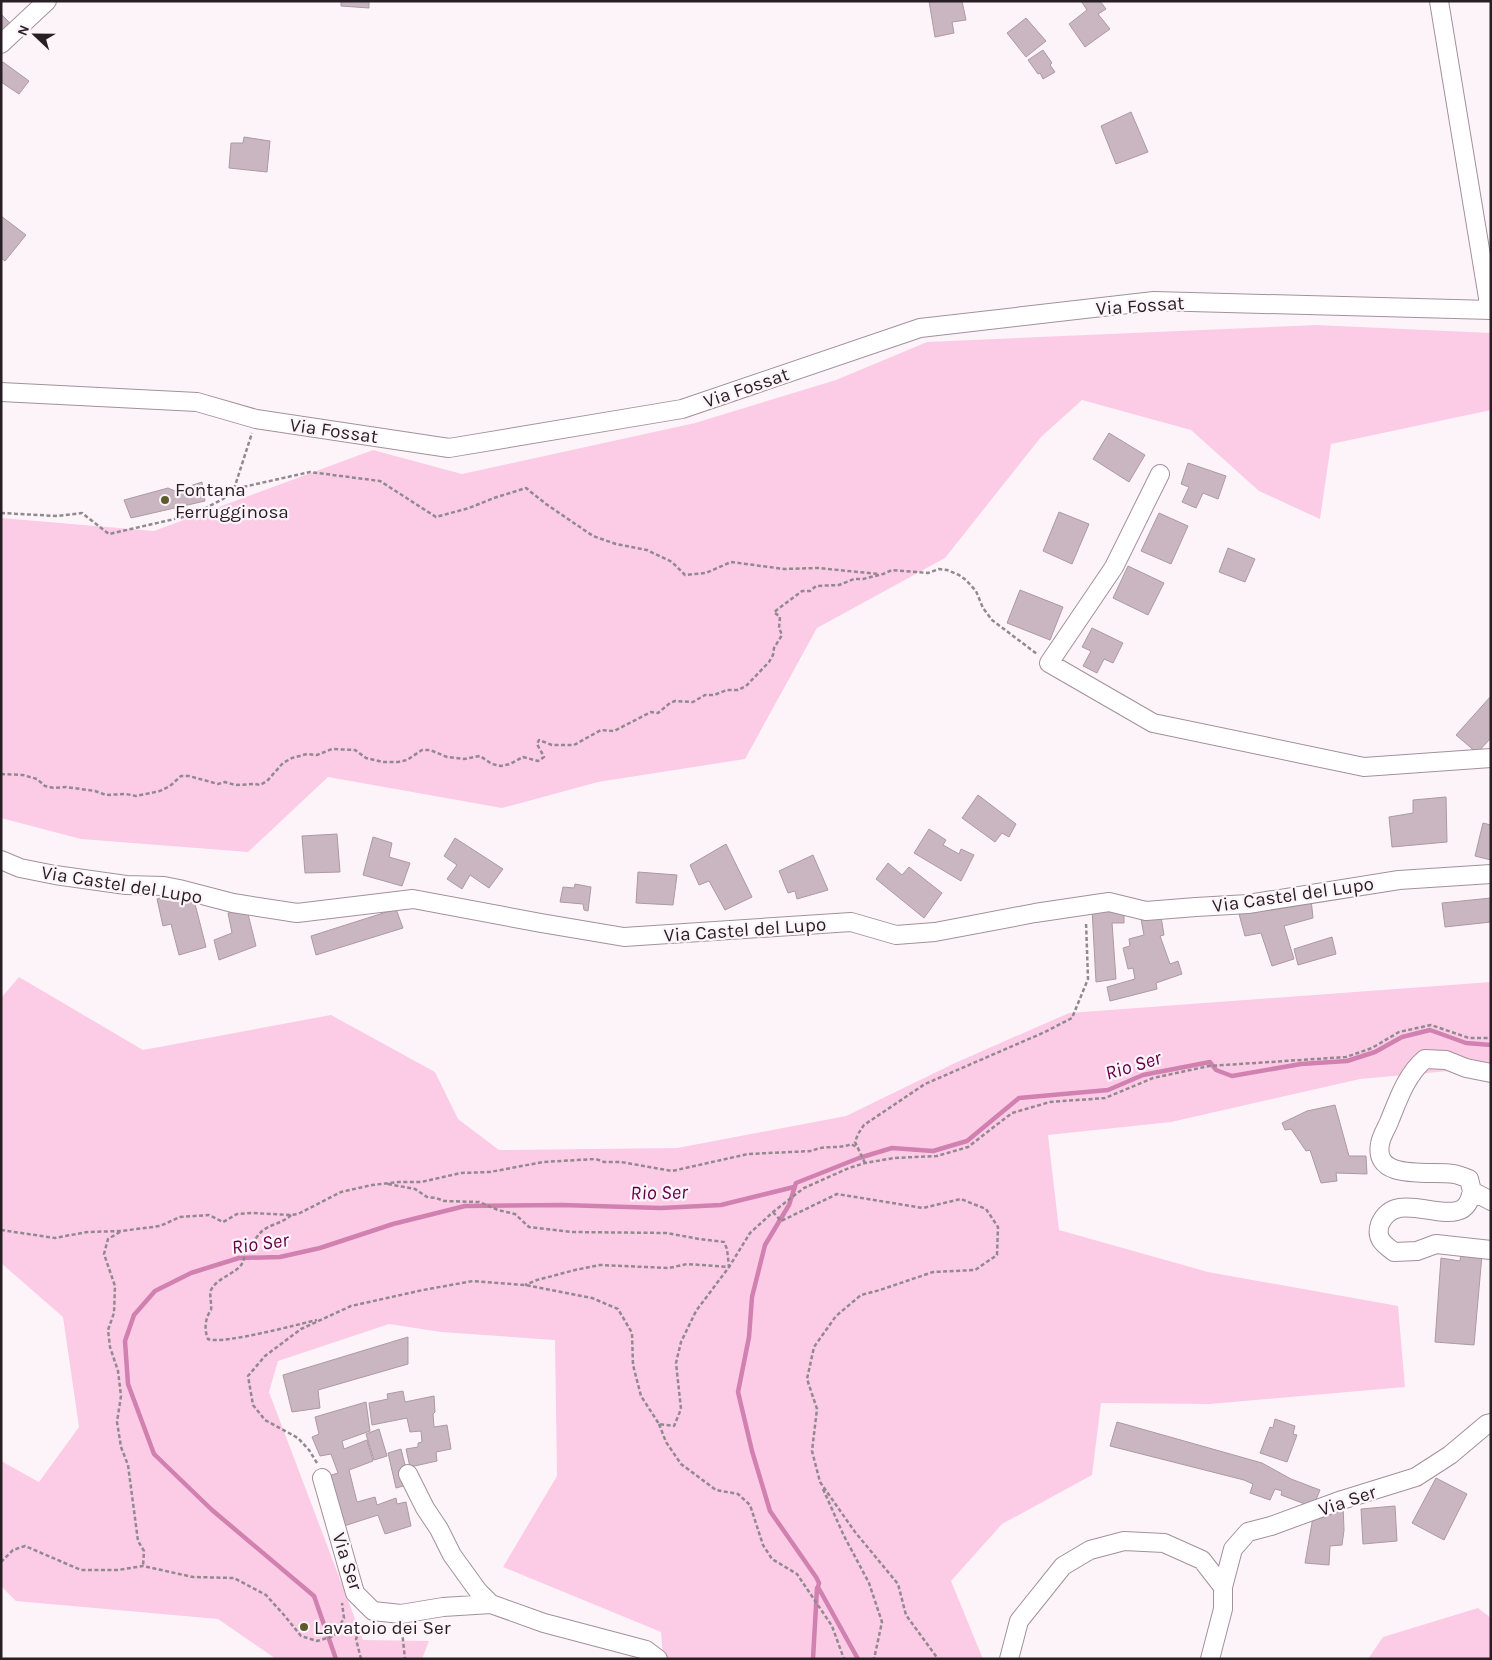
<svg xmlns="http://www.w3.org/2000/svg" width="1492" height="1660" viewBox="0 0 1492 1660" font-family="Karla,sans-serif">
<rect width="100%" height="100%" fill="#fdf4f9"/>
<path fill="#fccce7" d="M 1317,325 L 1491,333 L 1491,410 L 1331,444 L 1320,519 L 1259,491 L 1191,430 L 1082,400 L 1041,437 L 945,558 L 817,628 L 745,759 L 598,782 L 502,808 L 328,777 L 248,852 L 81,839 L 1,818 L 1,518 L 154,531 L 373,450 L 462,474 L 695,423 L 836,380 L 927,342 Z
M 19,977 L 143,1050 L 331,1015 L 435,1072 L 458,1119 L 499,1150 L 677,1148 L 846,1116 L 955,1063 L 1069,1013 L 1491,982 L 1491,1065 L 1460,1070 L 1360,1079 L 1171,1122 L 1048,1135 L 1059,1230 L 1208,1272 L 1398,1306 L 1405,1387 L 1210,1404 L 1101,1403 L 1092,1475 L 1002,1524 L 951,1581 L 983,1659 L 663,1659 L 661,1632 L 503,1567 L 557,1476 L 555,1340 L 441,1332 L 389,1324 L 278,1361 L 269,1392 L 363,1640 L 429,1641 L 422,1659 L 276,1659 L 218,1619 L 16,1601 L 1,1586 L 1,1461 L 39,1482 L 79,1427 L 63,1317 L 1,1263 L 1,998 Z
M 1478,1608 L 1491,1618 L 1491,1659 L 1368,1659 L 1383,1637 Z"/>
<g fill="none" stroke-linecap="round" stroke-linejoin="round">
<path stroke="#d081b0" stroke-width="4.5" d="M 336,1659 L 314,1596 L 212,1510 L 154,1454 L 128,1384 L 125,1341 L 134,1315 L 155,1291 L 191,1273 L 239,1258 L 280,1257 L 320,1248 L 393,1224 L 465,1206 L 562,1205 L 661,1208 L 721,1205 L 794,1187
M 813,1659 L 817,1588
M 858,1659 L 818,1587 L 819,1583 L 816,1577 L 770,1511 L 752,1451 L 738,1392 L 749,1337 L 752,1297 L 765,1245 L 789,1205 L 796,1183 L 859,1158 L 892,1148 L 933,1151 L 967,1141 L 1019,1098 L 1108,1090 L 1143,1075 L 1210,1062 L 1216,1070 L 1232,1076 L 1301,1064 L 1347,1061 L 1375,1052 L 1402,1037 L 1430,1030 L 1466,1043 L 1491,1045"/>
</g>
<path fill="#cab6c1" stroke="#ac99a3" d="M 341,1 L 369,1 L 369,8 L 341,6 Z
M 929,1 L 962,1 L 966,20 L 952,22 L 954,33 L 935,37 Z
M 1081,1 L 1100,1 L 1106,9 L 1098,14 L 1110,29 L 1085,47 L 1069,24 L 1087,10 Z
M 1,14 L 11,24 L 1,33 Z
M 1026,18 L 1046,41 L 1026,57 L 1007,33 Z
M 1043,50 L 1052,63 L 1050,65 L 1055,72 L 1043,79 L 1040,73 L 1038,74 L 1028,60 Z
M 3,62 L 29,81 L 19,94 L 1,82 L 1,64 Z
M 1131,112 L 1148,152 L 1116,164 L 1101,126 Z
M 244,137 L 270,141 L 267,172 L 229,168 L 231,143 L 243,143 Z
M 1,216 L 26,235 L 5,261 L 1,258 Z
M 1109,433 L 1145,455 L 1129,482 L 1093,459 Z
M 1188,463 L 1226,476 L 1218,499 L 1203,493 L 1196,508 L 1182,502 L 1189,487 L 1181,484 Z
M 202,482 L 205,501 L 131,518 L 124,500 L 168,488 L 175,491 Z
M 1059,512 L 1089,524 L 1072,564 L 1043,551 Z
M 1159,513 L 1188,526 L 1171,564 L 1141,551 Z
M 1228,548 L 1255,559 L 1245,582 L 1219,572 Z
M 1128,566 L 1164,583 L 1148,615 L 1113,598 Z
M 1020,590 L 1063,607 L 1050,640 L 1007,623 Z
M 1092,628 L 1123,643 L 1113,663 L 1104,659 L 1097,673 L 1083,666 L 1091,651 L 1082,647 Z
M 1491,696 L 1491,738 L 1477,753 L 1456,735 Z
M 978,795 L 1016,824 L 1009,837 L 1002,833 L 995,842 L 962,818 Z
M 1446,797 L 1447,842 L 1392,847 L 1389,817 L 1413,813 L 1413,800 Z
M 1483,823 L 1491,825 L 1491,860 L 1475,856 Z
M 929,829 L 946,840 L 943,845 L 959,854 L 961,849 L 974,855 L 961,881 L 914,853 Z
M 337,834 L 340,872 L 305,873 L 302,836 Z
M 373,837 L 392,843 L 389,857 L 410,863 L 402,886 L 363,875 Z
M 455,838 L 503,869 L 489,888 L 470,875 L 462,889 L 447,879 L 457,865 L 444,856 Z
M 726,844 L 752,897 L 725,910 L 709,881 L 699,885 L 690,865 Z
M 813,855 L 828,890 L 797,899 L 795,891 L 788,893 L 779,871 Z
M 888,863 L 902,875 L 909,867 L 942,893 L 924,918 L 876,879 Z
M 638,872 L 677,875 L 673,905 L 636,903 Z
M 575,884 L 591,887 L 588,911 L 584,910 L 583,904 L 560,902 L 563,887 L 574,888 Z
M 175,893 L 193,896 L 206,947 L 179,955 L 171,924 L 163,926 L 157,899 Z
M 1491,898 L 1491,922 L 1445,927 L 1442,903 Z
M 1311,899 L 1313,918 L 1284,926 L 1294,959 L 1272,966 L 1261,933 L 1245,936 L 1239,914 Z
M 1124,908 L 1124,923 L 1112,923 L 1116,979 L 1096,982 L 1092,909 Z
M 396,909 L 403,928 L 316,955 L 311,936 Z
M 247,910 L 256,946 L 219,960 L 214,940 L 232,933 L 228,913 Z
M 1161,917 L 1164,935 L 1160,936 L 1170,964 L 1178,961 L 1182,974 L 1156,983 L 1157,989 L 1110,1001 L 1107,987 L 1135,979 L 1133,968 L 1128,969 L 1123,948 L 1130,946 L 1129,939 L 1144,935 L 1141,919 Z
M 1332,937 L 1336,954 L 1298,965 L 1294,949 Z
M 1335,1105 L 1349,1156 L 1366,1156 L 1367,1174 L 1336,1173 L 1337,1181 L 1321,1183 L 1310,1150 L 1306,1151 L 1291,1129 L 1285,1130 L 1282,1123 L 1307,1111 Z
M 1461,1253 L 1482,1255 L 1474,1345 L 1435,1342 L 1441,1258 L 1460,1261 Z
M 408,1337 L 408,1364 L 318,1390 L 320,1408 L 292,1412 L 283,1375 Z
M 403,1391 L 405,1402 L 434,1396 L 435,1412 L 433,1414 L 434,1427 L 447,1425 L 451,1449 L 436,1452 L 437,1461 L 410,1467 L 406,1449 L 418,1447 L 418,1443 L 422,1442 L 421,1431 L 410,1432 L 407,1418 L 372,1425 L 369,1403 L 388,1399 L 387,1394 Z
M 366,1402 L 370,1431 L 342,1441 L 344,1449 L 367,1440 L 373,1461 L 349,1470 L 357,1502 L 375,1497 L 377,1505 L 396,1498 L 397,1504 L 406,1502 L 411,1526 L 385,1534 L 378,1515 L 344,1526 L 328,1476 L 338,1473 L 331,1454 L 320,1456 L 312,1437 L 319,1434 L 315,1417 Z
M 1275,1419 L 1295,1426 L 1293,1434 L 1297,1435 L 1287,1462 L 1260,1453 L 1270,1427 L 1273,1428 Z
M 1117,1422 L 1262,1463 L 1291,1479 L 1320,1490 L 1313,1507 L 1281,1495 L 1282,1491 L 1275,1489 L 1270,1500 L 1250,1493 L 1253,1484 L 1244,1480 L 1110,1446 Z
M 379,1429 L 387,1456 L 374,1460 L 366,1434 Z
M 401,1449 L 406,1469 L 407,1485 L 396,1488 L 388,1453 Z
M 1436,1478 L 1467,1494 L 1444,1540 L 1412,1523 Z
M 1343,1504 L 1344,1530 L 1342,1545 L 1330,1546 L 1329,1565 L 1305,1563 L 1312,1523 L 1312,1514 Z
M 1395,1506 L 1397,1541 L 1363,1544 L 1361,1509 Z"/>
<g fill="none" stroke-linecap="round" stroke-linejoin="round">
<g stroke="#a3909a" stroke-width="20">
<path id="minor" d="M 1439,1 L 1490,310
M 1,44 L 47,1
M 1,392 L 197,402 L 256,419 L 449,448 L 682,409 L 920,328 L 1154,301 L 1491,310
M 1160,474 L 1114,567 L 1049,663 L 1153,723 L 1364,767 L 1491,758
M 1,860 L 20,868 L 55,875 L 126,885 L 164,886 L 179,889 L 233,903 L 297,913 L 413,899 L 541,923 L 624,937 L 851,922 L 896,935 L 935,932 L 1035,913 L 1109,902 L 1146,911 L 1196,907 L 1248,904 L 1399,880 L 1491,874
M 1491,1073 L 1466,1068 L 1446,1060 L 1425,1059 C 1406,1075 1398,1100 1389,1122 C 1386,1129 1381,1137 1380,1144 C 1373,1182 1432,1170 1454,1174 C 1459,1175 1464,1177 1469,1179 L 1472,1191 L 1491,1201
M 1472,1191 C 1470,1200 1467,1209 1457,1211 C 1432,1217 1394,1192 1380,1224 C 1375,1239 1384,1244 1394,1252 L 1417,1251 L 1436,1244 L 1491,1250
M 408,1474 L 425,1508 L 439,1529 L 452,1555 L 478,1591 L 491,1604
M 322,1478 L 355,1593 L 373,1611 L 401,1614 L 443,1607 L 491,1604 L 544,1623 L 646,1650 L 658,1659
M 1223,1587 L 1233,1549 L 1248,1532 L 1271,1526 L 1342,1500 L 1416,1477 L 1450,1455 L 1487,1424 L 1491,1423
M 1009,1659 L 1019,1621 L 1063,1566 L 1090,1550 L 1124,1541 L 1164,1543 L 1202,1560 L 1223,1587 L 1223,1609 L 1210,1659"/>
</g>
<path stroke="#91898e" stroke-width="2.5" stroke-dasharray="4 2.5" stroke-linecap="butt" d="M 234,489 L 252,433
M 1,513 L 57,516 L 82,513 L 109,534 L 192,515 L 223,499 L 234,489 L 310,472 L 380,481 L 436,517 L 469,508 L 494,498 L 526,488 L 546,504 L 593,536 L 616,544 L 647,550 L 672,562 L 685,575 L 706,573 L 731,562 L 784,569 L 818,568 L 879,574
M 1,774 L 23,775 L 37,779 L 45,786 L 54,788 L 66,787 L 95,791 L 106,795 L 126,794 L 136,796 L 160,791 L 170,786 L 181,776 L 189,776 L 218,784 L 225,782 L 235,785 L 255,784 L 260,785 L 267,781 L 283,763 L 292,758 L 307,754 L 317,755 L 332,749 L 355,750 L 366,758 L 383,762 L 398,762 L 407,760 L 422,750 L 430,750 L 447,757 L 464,759 L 480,756 L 492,764 L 501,766 L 510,764 L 523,757 L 538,761 L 544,757 L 537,744 L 539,740 L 552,745 L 574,745 L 601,730 L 614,731 L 651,712 L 658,713 L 670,703 L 675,701 L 693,702 L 705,695 L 714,695 L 727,690 L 738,690 L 746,686 L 769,662 L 773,655 L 774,648 L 782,635 L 779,628 L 780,617 L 774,612 L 802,591 L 810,591 L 816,586 L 839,585 L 854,579 L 863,579 L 883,574 L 892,570 L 928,573 L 939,569 L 947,570 L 959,575 L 966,580 L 976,591 L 983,608 L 992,620 L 1037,654
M 865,1163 L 855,1142 L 858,1134 L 864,1125 L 925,1084 L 1045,1032 L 1072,1018 L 1088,979 L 1086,922
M 388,1184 L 415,1189 L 427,1197 L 436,1198 L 444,1201 L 479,1202 L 498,1210 L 515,1214 L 529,1227 L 572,1232 L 667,1233 L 699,1239 L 724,1242 L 727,1249 L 729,1267 L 687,1264 L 669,1268 L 600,1265 L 575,1270 L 537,1280 L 525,1285
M 773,1212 L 781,1221 L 837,1194 L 923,1208 L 961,1199 L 986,1209 L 998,1227 L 997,1255 L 975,1270 L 933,1272 L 880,1290 L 861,1295 L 836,1316 L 814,1347 L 807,1379 L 817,1409 L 812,1451 L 820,1482 L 855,1532 L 898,1584 L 906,1615 L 938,1659
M 291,1215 C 283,1223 271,1224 262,1231 C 255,1238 251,1247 244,1254 C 246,1273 219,1274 211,1290 C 209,1296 212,1303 211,1310 C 205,1318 204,1330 208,1339 C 222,1345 299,1324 317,1320
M 1,1230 L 55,1238 L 87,1232 L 121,1231 L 160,1226 L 180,1217 L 209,1215 L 223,1222 L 237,1214 L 252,1213 L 291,1215 L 298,1214 L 341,1192 L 372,1185 L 398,1182 L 421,1182 L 461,1173 L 490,1172 L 543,1162 L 596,1159 L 604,1162 L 621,1162 L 672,1171 L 748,1154 L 812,1151 C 825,1144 838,1150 851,1144 L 858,1148
M 120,1232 L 108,1239 L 104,1254 L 115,1286 L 114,1313 L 108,1330 L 110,1347 L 118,1371 L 121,1396 L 117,1422 L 121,1447 L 128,1465 L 138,1541 L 144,1551 L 143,1566
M 659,1424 L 666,1442 L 681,1464 L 716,1490 L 738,1494 L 750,1505 L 763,1545 L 772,1559 L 797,1574 L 832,1626 L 844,1659
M 317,1463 L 309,1450 L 298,1438 L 265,1420 L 253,1405 L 248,1376 L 265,1356 L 301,1329 L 351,1306 L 423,1290 L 473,1281 L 525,1285 L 592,1298 L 618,1309 L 632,1333 L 633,1365 L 641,1396 L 659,1424 L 674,1426 L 681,1409 L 676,1363 L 681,1342 L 696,1311 L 729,1267 L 750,1233 L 773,1212 L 804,1188 L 849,1168 L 865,1163 L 894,1158 L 937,1156 L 968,1147 L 1012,1113 L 1050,1102 L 1105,1098 L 1153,1078 L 1209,1066 L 1346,1057 L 1372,1048 L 1399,1032 L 1431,1025 L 1469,1038 L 1491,1038
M 823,1489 L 844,1536 L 869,1583 L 882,1622 L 874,1659
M 1,1562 L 13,1550 L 25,1546 L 81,1570 L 118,1570 L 143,1566 L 193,1577 L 234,1578 L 266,1595 L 284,1615 L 301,1636 L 317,1641 L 334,1636 L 344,1618 L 342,1603
M 402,1631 L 405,1659
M 361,1659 L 356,1639 L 362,1622"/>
<use href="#minor" stroke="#fff" stroke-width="18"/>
</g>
<g fill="#5b5d2b" stroke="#fdf4f9" stroke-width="2">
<circle cx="165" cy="500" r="5"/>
<circle cx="304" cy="1627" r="5"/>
</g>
<g text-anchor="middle" stroke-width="4.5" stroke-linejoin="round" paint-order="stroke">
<g font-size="19" fill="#271f24" stroke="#fdf4f9">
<text transform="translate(1140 305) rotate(-4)" y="7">Via Fossat</text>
<text transform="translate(746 387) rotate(-19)" y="7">Via Fossat</text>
<text transform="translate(334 430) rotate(8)" y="7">Via Fossat</text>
<text transform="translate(122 884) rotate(9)" y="7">Via Castel del Lupo</text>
<text transform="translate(1293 894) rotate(-8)" y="7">Via Castel del Lupo</text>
<text transform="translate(745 929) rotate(-4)" y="7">Via Castel del Lupo</text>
<text transform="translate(1347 1500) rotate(-19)" y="7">Via Ser</text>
<text transform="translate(348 1561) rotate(72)" y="7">Via Ser</text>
</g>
<g font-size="19" fill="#271f24" stroke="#fdf4f9" text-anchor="start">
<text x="175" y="496">Fontana<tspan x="175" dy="22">Ferrugginosa</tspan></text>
<text x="314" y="1634">Lavatoio dei Ser</text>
</g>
<g font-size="20" font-style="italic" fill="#630049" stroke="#fdf4f9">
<text transform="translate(1133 1065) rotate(-17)" y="7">Rio Ser</text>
<text transform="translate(659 1192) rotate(-1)" y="7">Rio Ser</text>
<text transform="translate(260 1243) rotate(-8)" y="7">Rio Ser</text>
</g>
</g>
<rect width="1492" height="1660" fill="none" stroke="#271f24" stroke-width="5"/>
<g transform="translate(35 35) rotate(292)" stroke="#fdf4f9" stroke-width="4" paint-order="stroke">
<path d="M0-4L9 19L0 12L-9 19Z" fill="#271f24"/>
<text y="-8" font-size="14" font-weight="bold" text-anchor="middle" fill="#271f24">N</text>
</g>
</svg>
